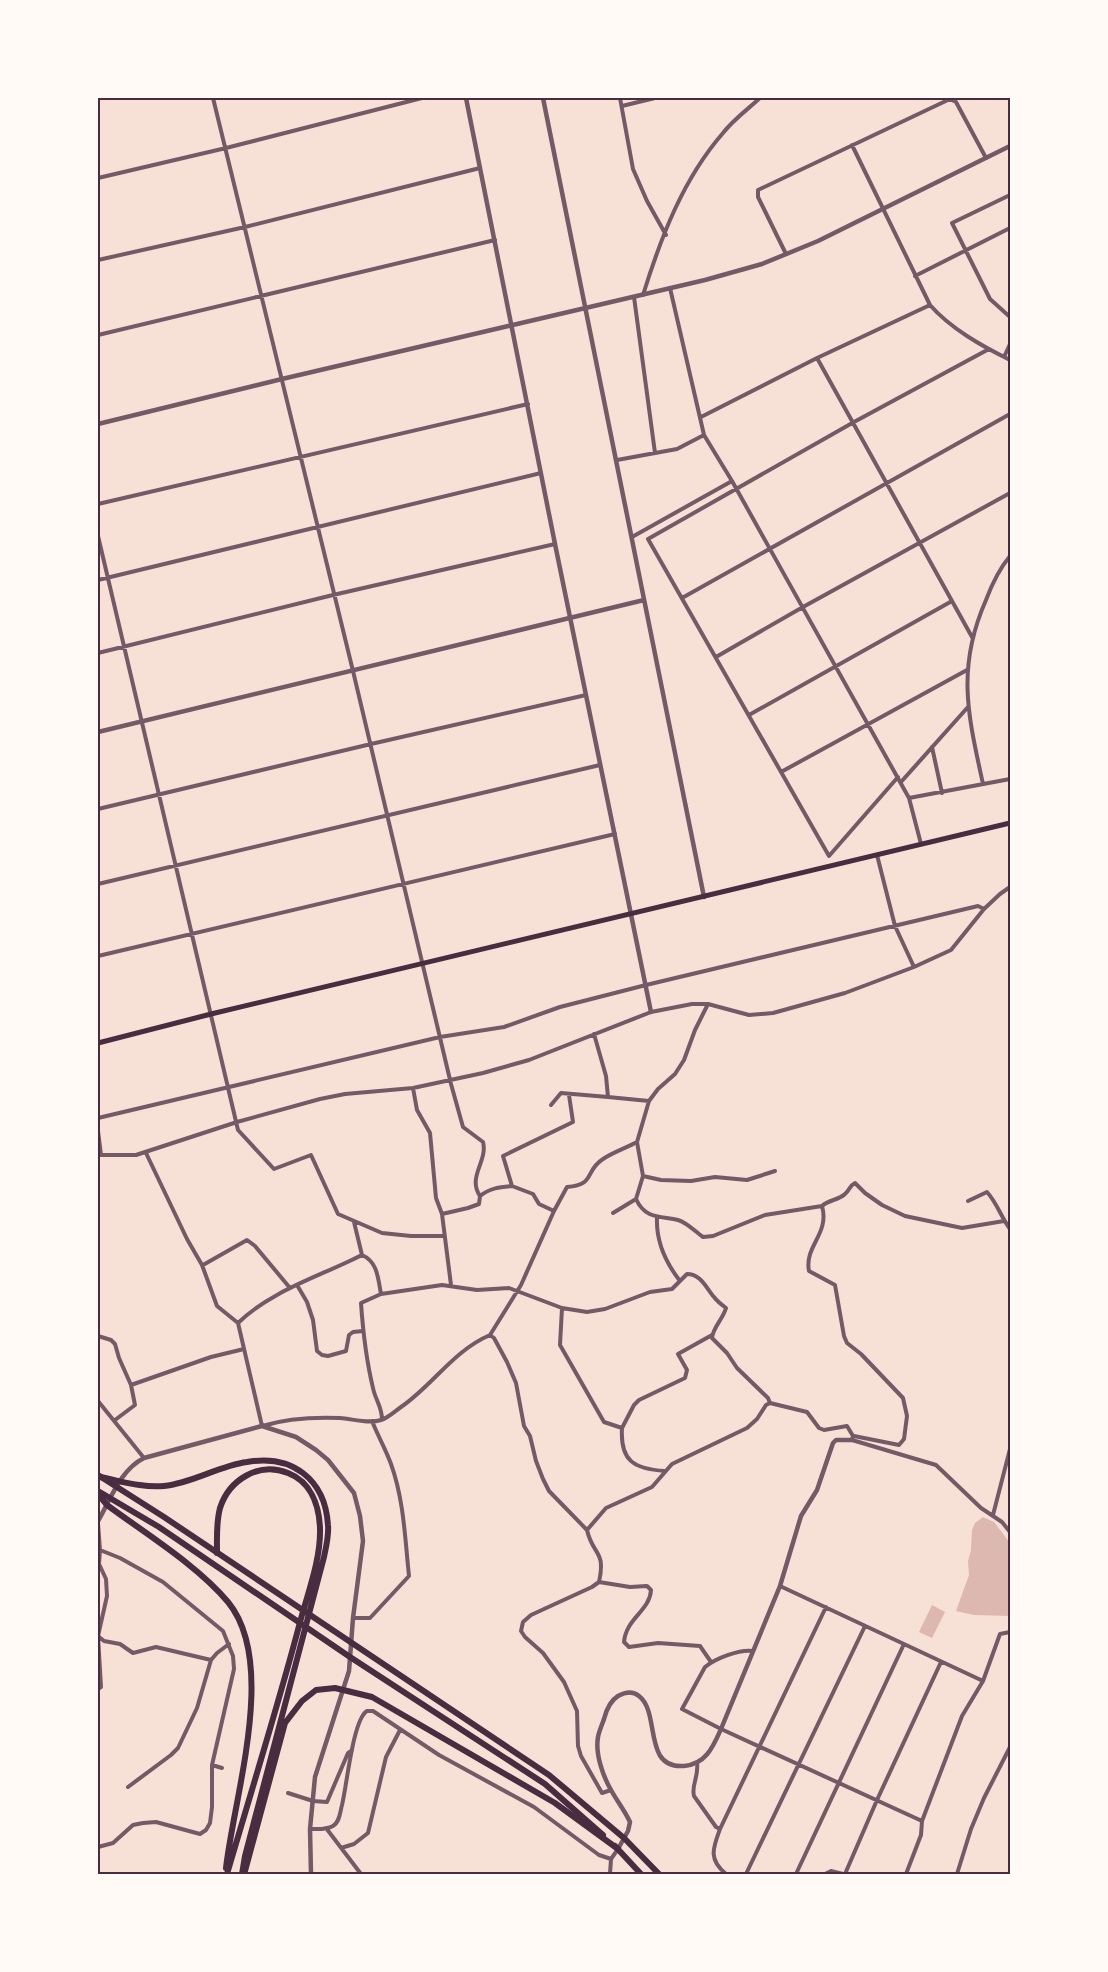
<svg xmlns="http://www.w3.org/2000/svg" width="1108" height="1972" viewBox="0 0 1108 1972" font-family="'Open Sans',sans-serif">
<rect width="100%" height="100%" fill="#f7e1d7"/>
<path fill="#dcb8b0" d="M 983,1517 L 994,1522 L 1010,1543 L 1010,1616 L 974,1615 L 956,1611 L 969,1575 L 968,1561 L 971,1550 L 972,1530 L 975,1523 Z
M 932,1605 L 945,1612 L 932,1638 L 919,1632 Z"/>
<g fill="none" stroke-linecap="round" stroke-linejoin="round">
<path stroke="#755966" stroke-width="4" d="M 213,98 L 353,671 L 451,1084 L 463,1127 L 483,1142 C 488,1161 467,1177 480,1196
M 620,98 L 633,169 L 647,201 L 666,235
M 622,106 L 655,98
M 852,145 L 930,305 C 951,329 982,346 1010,360
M 98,178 L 226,148 L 422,98
M 1010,195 L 952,223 L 990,299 L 1010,317
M 786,254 L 758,197 L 758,190 L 950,99 L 956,102 L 986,158
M 98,260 L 245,227 L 480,168
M 915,276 L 1010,228
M 643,295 C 661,237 683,179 723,133 C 733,120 748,109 760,98
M 634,297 L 655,453
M 98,335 L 495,240
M 1004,357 L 1010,344
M 817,358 L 972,637
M 701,417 L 817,358 L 930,305
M 617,460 L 677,449 L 704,435
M 732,481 L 909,798
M 98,504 L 528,404
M 98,536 L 238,1130 L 274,1169 L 311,1155 L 338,1214 L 382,1233 L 411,1236 L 445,1236
M 632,537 L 732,481 L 704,435 L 670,288
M 98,580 L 541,473
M 682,598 L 1010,414
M 98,653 L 333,595 L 555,544
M 716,657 L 803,607 L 1010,493
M 749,715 L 952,601
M 932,747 L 942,793
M 781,772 L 967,670
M 898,777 L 829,856 L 648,539 L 854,422 L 989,349
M 901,782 L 968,707
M 983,784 C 968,715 956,668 986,600 C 992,584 1000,568 1010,556
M 98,809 L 371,744 L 586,695
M 921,844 L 909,798 L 1010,779
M 877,855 L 895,926 L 914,967
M 98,884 L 600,765
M 98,956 L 615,834
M 594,1034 L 606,1076 L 608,1097 L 649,1101
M 413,1088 L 417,1110 L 430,1133 L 436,1198 L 442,1214 L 451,1285
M 551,1105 L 561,1093 L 608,1097
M 98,1118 L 440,1037 L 504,1027 L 560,1007 L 646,985 L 978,906 L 984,909
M 98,1131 L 101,1155
M 146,1153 L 187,1239 L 202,1265 L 217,1306 L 238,1323 L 262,1426 C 285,1419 315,1417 340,1418 C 353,1419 369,1424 381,1420 C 388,1418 395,1411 401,1407 C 433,1385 453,1351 490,1335 L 494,1338 L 507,1362 L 516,1383 L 524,1426 L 530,1436 L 536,1461 L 543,1479 L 549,1491 L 587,1530 L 606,1508 L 652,1487 L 672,1464 L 747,1428 L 757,1419 L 766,1405 L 770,1403 L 807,1412 L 819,1428 L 824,1430 L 847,1426 L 853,1436 L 852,1440 L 936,1465 L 981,1508 L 1002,1522 L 1010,1532
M 98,1155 L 136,1155 L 237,1122 L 320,1099 L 345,1094 L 413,1088 L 483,1073 L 529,1060 L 651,1012 L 692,1004 L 708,1004 L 749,1015 L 773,1013 L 845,993 L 914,967 L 951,950 L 984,909 L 1000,894 L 1010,887
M 643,1176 L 661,1180 L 691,1181 L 715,1177 L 747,1180 L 775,1171
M 636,1199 C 645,1219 660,1216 678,1220 C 686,1222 696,1232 703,1237 L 713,1236 L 765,1215 L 822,1206
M 968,1201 L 987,1192 C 997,1203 1001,1217 1010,1229
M 554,1211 L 539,1204 L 533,1194 L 512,1186 L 503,1156 L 573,1122 L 569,1095
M 613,1213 L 636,1199 L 643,1176 L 637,1142 L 649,1101 L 658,1089 L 675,1074 L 684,1060 L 695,1030 L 708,1004
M 442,1214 L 468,1208 L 479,1204 L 480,1196 C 490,1188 500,1187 512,1186
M 657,1218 C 656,1242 666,1263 680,1281
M 362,1255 C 378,1262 378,1279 381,1294
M 203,1265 L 247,1240 L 255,1246 L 290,1288
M 297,1285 L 307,1302 L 313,1320 L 317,1351 L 322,1355 L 328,1356 L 346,1351 L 349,1335 L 353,1332 L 363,1331
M 562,1308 L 560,1345 L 604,1422 L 622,1428 C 620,1461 634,1469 665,1471
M 238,1323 C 272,1290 321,1276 362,1255 L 354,1222
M 490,1335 L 521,1285 L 554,1211 L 567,1187 C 596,1185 584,1171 603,1159 C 613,1152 626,1148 637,1142
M 98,1336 L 111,1340 L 115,1344 L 119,1358 L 131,1385 L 135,1405 L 115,1420
M 131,1385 L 211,1357 L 244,1349
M 98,1401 L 144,1458
M 382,1419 C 382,1407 375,1399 373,1388 C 366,1359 363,1332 361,1303 L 381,1294 L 442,1285 L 477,1290 L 509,1288 L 562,1308 L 587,1312 L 605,1309 L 650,1292 L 672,1289 L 687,1274 C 701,1274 706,1288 714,1297 C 717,1301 722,1305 726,1308 C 723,1319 713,1327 712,1338 L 727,1353 L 737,1368 L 768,1398 L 770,1403
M 622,1428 L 634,1405 L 639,1400 L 685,1378 L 687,1370 L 678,1354 L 712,1335
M 854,1436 L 899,1445 L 904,1439 L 907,1416 L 903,1398 L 861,1354 L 847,1343 L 844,1336 L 835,1285 L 809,1271 C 804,1246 830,1234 822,1206 C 828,1200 839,1200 845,1194 C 850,1190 849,1186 855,1183 L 865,1193 L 882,1205 L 905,1216 L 962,1228 L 1004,1221
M 993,1515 L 1010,1449
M 98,1524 L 100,1550 L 120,1558 L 163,1582 L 223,1631 L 233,1656 L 234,1669 L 212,1765 L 212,1807 L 210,1823 L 206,1830 L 200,1834 L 156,1822 L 143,1823 L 133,1825 L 113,1843 L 98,1847
M 587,1530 C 593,1556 606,1550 599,1582 L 592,1587 L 531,1615 L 523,1622 L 521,1631 L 525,1637 L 543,1653 L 564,1682 L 577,1711 L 578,1746 L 581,1756 L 602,1793 L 611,1790
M 599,1582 L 630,1587 L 647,1586 L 651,1590 C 650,1611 626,1618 624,1642 L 629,1647 L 658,1643 L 700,1646 L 711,1662
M 780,1586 L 983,1681
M 353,1618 L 370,1618 L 409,1576 C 405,1539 404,1500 391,1464 C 386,1450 378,1436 372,1421
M 98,1636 L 104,1641 L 120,1644 L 133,1653 L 156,1647 L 211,1660
M 753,1651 C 740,1649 716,1658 705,1667 L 682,1709 L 721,1729 L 922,1821
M 98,1689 L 101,1687 L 98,1636 L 107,1596 L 106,1579 L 99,1564 L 100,1550
M 697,1763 C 699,1777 691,1785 694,1796 L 716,1827 L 720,1829 C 713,1848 708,1859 726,1874
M 212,1765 L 222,1768
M 128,1787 L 171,1755 L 178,1748 L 197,1708 L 211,1660 L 217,1653 L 229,1644
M 288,1793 L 313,1801 L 327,1802 L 348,1753 L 352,1750
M 326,1828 L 361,1874
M 310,1829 C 318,1829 326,1830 333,1826 C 340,1822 340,1812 342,1805 C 347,1785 353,1719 367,1711 L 373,1711 L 439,1755 L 534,1807 L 599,1855 L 611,1859
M 720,1829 L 826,1607
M 341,1848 L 354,1844 L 368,1833 L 386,1757 L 400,1730
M 610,1874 L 611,1859 L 618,1849
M 746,1874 L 865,1626
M 796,1874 L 904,1644
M 825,1874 L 831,1871 L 843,1874
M 845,1874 L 877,1800 L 941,1662
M 906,1874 L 921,1835 L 922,1821 L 962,1716 L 983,1681 L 1000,1634 L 1010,1632
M 957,1874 L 971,1829 L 984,1798 L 1010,1747"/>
<path stroke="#755966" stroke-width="4.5" d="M 466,98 L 555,544 L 651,1012
M 543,98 L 704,897
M 98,424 L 282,379 L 705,280 L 762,264 L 818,241 L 1010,146
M 98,732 L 644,600
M 98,1521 C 111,1499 120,1470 144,1458 L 262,1426 L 296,1437 L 316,1450 L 328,1460 L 354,1493 L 360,1516 L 363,1541 L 353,1618 L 349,1671 L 315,1777 L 310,1829 L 311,1874
M 618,1849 L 628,1831 L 630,1822 C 625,1811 617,1801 611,1790 C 603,1776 595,1754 598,1737 C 599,1731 602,1725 604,1719 C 606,1711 610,1701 618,1696 C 625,1692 633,1691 639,1696 C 661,1713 642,1769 684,1766 C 706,1764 713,1747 721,1729 L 780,1586 L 801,1516 L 817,1490 L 833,1443 L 836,1440 L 852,1440"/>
<path stroke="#4a2c40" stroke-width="5" d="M 98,1043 L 211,1014 L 1010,823"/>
<path stroke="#4a2c40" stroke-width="6" d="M 98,1475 L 164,1517 L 549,1775 L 624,1838 L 659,1874
M 98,1491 L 159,1527 L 350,1657 L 545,1784 L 603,1835
M 615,1846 L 641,1874"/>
<path stroke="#4a2c40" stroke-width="6" d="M 100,1477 C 121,1481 142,1488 164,1486 C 193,1483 218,1466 247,1462 C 292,1454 325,1479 328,1525 C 329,1536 326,1547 324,1557 L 245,1856 L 242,1874
M 98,1494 L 107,1505 C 146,1534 197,1565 228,1602 C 278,1663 234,1796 226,1868
M 217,1553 C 217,1538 216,1523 220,1508 C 229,1480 259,1461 288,1473 C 311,1482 319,1505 320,1528 C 321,1560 307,1595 299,1626 C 277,1709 251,1792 227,1874
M 245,1871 L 285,1723 L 302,1701 L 316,1690 L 335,1688 L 372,1697 L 555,1803 L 618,1849"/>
</g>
<rect width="1108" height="1972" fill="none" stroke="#fffaf5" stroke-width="198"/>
<rect x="99" y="99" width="910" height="1774" fill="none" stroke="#4a2c40" stroke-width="2"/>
</svg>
